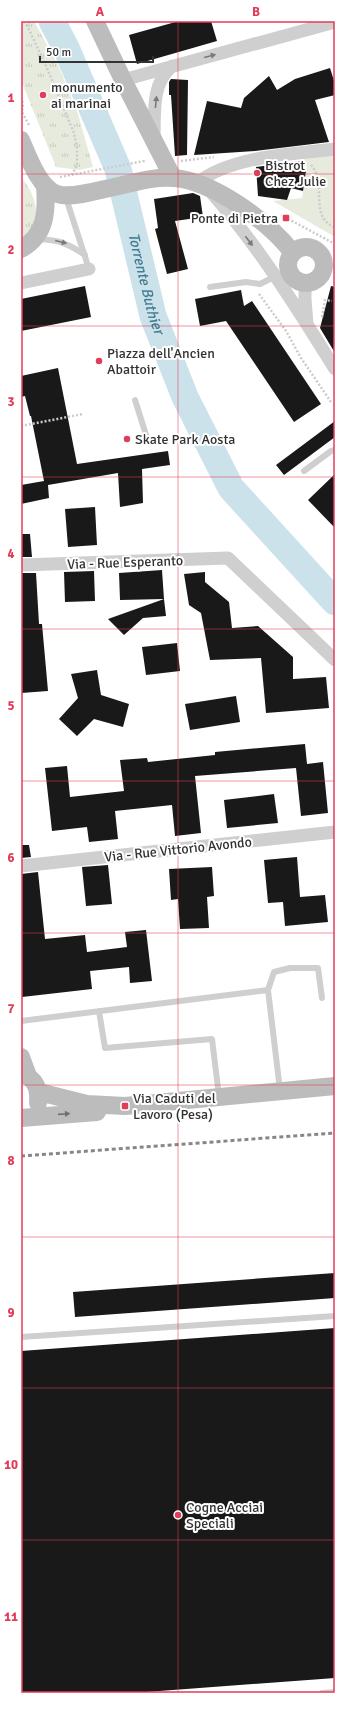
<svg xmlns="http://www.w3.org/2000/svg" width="356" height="1714" viewBox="0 0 356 1714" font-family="Signika,sans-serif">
<defs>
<pattern id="park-tufts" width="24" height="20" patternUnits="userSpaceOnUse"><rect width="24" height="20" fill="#e6ebde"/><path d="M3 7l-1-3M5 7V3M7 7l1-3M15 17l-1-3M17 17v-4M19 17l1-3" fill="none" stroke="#c6cabf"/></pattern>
</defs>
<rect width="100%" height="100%" fill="#fff"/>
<path fill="#e6ebde" d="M 335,145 L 335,237 L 273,201 L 302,198 L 307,167 L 301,163 L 301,148 Z"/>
<path fill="url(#park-tufts)" d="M 21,21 L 34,21 L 58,65 L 78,114 L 93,167 L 79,170 L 56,167 L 21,80 Z
M 21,178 C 33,189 43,217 31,231 C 29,234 24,237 21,239 Z"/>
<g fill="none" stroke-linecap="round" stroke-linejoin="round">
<path stroke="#cbe2eb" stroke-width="27" id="s1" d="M 52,21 L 67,50 L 118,169 L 153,316 L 185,397 L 231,488 L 335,602"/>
</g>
<path fill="#191919" d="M 179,21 L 211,21 L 217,41 L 137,64 L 129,35 Z
M 330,68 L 335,84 L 335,95 L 315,100 L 329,142 L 255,151 L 194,155 L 207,101 L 241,108 L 244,98 L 269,76 L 277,90 L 295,79 Z
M 171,79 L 188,80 L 187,155 L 175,156 L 171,95 L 169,95 L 169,82 Z
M 300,161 L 300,169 L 306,171 L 303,191 L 291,188 L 287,200 L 258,196 L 256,167 Z
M 193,193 L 200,196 L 203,217 L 175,221 L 188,269 L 167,274 L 155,229 L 158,228 L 154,199 Z
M 85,286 L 91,317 L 21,331 L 21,299 Z
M 331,286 L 335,287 L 335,353 L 320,328 Z
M 241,290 L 244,306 L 252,301 L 321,404 L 294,422 L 226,321 L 200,326 L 195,299 Z
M 58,368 L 77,464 L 168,451 L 170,465 L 142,469 L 143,503 L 120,507 L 118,473 L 48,485 L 49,498 L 21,504 L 21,485 L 44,481 L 31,416 L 30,416 L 25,396 L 21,397 L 21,376 Z
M 335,421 L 335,437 L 284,475 L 276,465 Z
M 335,474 L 335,528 L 308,500 Z
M 95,507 L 97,545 L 68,547 L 65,509 Z
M 21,534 L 30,534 L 32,557 L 21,557 Z
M 162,570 L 164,599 L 120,600 L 119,573 Z
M 94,571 L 95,601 L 65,602 L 64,572 Z
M 205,572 L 205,582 L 229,602 L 232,628 L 258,626 L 293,657 L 293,679 L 326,677 L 329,708 L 266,713 L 261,658 L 210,660 L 201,613 L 189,605 L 184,574 Z
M 21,573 L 36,573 L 39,624 L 42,624 L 48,691 L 21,693 Z
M 164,599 L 166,616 L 143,618 L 124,635 L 108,619 Z
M 177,643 L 180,671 L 146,675 L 142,647 Z
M 97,670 L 101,695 L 129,704 L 123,727 L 94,719 L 77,736 L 59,719 L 78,698 L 71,674 Z
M 236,696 L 240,722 L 190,730 L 185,704 Z
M 305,744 L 307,764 L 323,762 L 328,813 L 301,816 L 296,768 L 195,776 L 201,833 L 175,836 L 172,805 L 115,811 L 118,839 L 89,842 L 87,827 L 52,831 L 45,768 L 67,766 L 70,797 L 124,791 L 120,760 L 147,758 L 148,762 L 215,755 L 215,752 Z
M 274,794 L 278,823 L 227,828 L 224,800 Z
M 21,845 L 29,845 L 31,857 L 21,858 Z
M 297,857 L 300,897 L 325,895 L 328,922 L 285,926 L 283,902 L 268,903 L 264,860 Z
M 108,865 L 112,904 L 86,906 L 82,867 Z
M 212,867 L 214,896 L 207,897 L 209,928 L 180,929 L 178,899 L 171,900 L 169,869 Z
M 38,872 L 45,939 L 85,935 L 87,952 L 127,947 L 125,932 L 146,930 L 152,981 L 130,983 L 129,967 L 90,971 L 92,989 L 22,997 L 21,984 L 21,874 Z
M 335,1273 L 335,1298 L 75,1317 L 73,1292 Z
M 335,1328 L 335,1678 L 133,1693 L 21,1693 L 21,1351 Z"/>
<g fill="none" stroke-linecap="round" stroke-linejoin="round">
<path stroke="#ccc" stroke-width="2.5" stroke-dasharray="2 2" stroke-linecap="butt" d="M 25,21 L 47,68 L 74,133 L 77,148 L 77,165 L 72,175
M 21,97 L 23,104 L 22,112 L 29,125
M 181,161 L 214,157
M 311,165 C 328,183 308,218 335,227
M 60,177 L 144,161 L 144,159
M 281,215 L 335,244
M 259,294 L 286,331 L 301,358 L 331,402
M 322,317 L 325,300 L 332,301
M 21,426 L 83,414"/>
<path stroke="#cfcfcf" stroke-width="6" d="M 66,198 L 89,269
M 38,239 C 59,240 67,243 85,255
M 210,287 L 246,282 L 260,284 L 276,276
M 135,400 L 147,438
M 304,471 L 331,451 L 335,450
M 268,990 L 274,972 L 290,968 L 318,968 L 322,998
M 99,1011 L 105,1048 L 212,1039 L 219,1096
M 21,1021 L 268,990 L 280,1090
M 21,1337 L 335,1316
M 322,1693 L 335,1692"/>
<path stroke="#cfcfcf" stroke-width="13" d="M 123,80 L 335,22
M 154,139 C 155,113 151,84 172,66
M 197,183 C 231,156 293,154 335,149
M 211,192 C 259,247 297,308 335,369
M 21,283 L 89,269
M 305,283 L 305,299 L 307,324
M 21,565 L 228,558 L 335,660
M 21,866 L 335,832"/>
<path stroke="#bcbcbc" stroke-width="18" d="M 95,21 L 123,80 L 173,178
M 21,140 C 28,156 39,188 57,194 C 72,199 99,190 114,187 C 133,183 154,176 174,178 C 213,181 269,222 292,252
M288 265a18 18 0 1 1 36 0a18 18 0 1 1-36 0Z
M 21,249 C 46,235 47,212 45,186
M 21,1057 L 28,1076
M 21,1073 C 36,1079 39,1088 38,1103
M 39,1092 L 87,1104 L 125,1106 L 335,1086
M 21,1118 L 97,1112"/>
<path stroke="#878787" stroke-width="3" stroke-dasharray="4 3" stroke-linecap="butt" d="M 21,1156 L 335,1133"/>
</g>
<defs><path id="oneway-solid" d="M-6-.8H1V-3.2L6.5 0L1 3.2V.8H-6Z"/></defs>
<g fill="#797979">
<use href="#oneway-solid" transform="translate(210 56) rotate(-15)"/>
<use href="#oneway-solid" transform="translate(156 102) rotate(-84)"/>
<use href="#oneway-solid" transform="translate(249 241) rotate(53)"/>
<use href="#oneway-solid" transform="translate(61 242) rotate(14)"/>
</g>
<use fill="#707070" href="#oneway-solid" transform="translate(64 1114) rotate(-4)"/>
<path fill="none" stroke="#e13c59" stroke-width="1" stroke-opacity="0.55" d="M 178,21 L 178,1693M 21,174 L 335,174M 21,326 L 335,326M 21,477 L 335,477M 21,629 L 335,629M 21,781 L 335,781M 21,933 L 335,933M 21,1085 L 335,1085M 21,1237 L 335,1237M 21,1388 L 335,1388M 21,1540 L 335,1540"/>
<g fill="#e13c59" stroke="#fff" stroke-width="1.5">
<circle cx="43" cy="95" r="4"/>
<circle cx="257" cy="173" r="4"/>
<rect x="282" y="214" width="8" height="8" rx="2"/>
<circle cx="99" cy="361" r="4"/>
<circle cx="127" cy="439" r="4"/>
<rect x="121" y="1102" width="8" height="8" rx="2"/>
<circle cx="178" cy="1515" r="4"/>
</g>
<g text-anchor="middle" stroke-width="4" stroke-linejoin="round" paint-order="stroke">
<g font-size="14" fill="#323232" stroke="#fff" text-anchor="start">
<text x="51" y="92">monumento<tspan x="51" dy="16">ai marinai</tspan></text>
<text x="265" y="170">Bistrot<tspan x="265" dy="16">Chez Julie</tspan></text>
<text x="278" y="223" text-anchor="end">Ponte di Pietra</text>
<text x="107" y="358">Piazza dell'Ancien<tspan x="107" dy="16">Abattoir</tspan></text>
<text x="135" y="444">Skate Park Aosta</text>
<text x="133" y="1103">Via Caduti del<tspan x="133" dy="16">Lavoro (Pesa)</tspan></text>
<text x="186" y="1512">Cogne Acciai<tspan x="186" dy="16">Speciali</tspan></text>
</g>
<g font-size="14" fill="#323232" stroke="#fff">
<text transform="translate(125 562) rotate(-2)" y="5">Via - Rue Esperanto</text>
<text transform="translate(178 849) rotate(-6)" y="5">Via - Rue Vittorio Avondo</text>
</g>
<g font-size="15" font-style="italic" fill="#417c93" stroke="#fff">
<text dy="5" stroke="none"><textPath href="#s1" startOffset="280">Torrente Buthier</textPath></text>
</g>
</g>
<rect width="356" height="1714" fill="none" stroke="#ffffff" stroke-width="44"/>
<path d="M40 56v6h113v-6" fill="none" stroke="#323232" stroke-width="2"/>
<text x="46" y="56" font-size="12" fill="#323232" stroke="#ffffff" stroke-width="3" paint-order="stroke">50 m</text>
<rect x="22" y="22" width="312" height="1670" fill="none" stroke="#e13c59" stroke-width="1.5"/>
<g font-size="13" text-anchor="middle" font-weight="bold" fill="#e13c59">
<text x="100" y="16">A</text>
<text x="256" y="16">B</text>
<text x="11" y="102">1</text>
<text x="11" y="254">2</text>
<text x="11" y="406">3</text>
<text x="11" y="558">4</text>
<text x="11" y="710">5</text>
<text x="11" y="862">6</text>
<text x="11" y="1013">7</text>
<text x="11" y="1165">8</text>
<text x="11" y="1317">9</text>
<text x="11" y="1469">10</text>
<text x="11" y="1621">11</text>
</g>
</svg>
